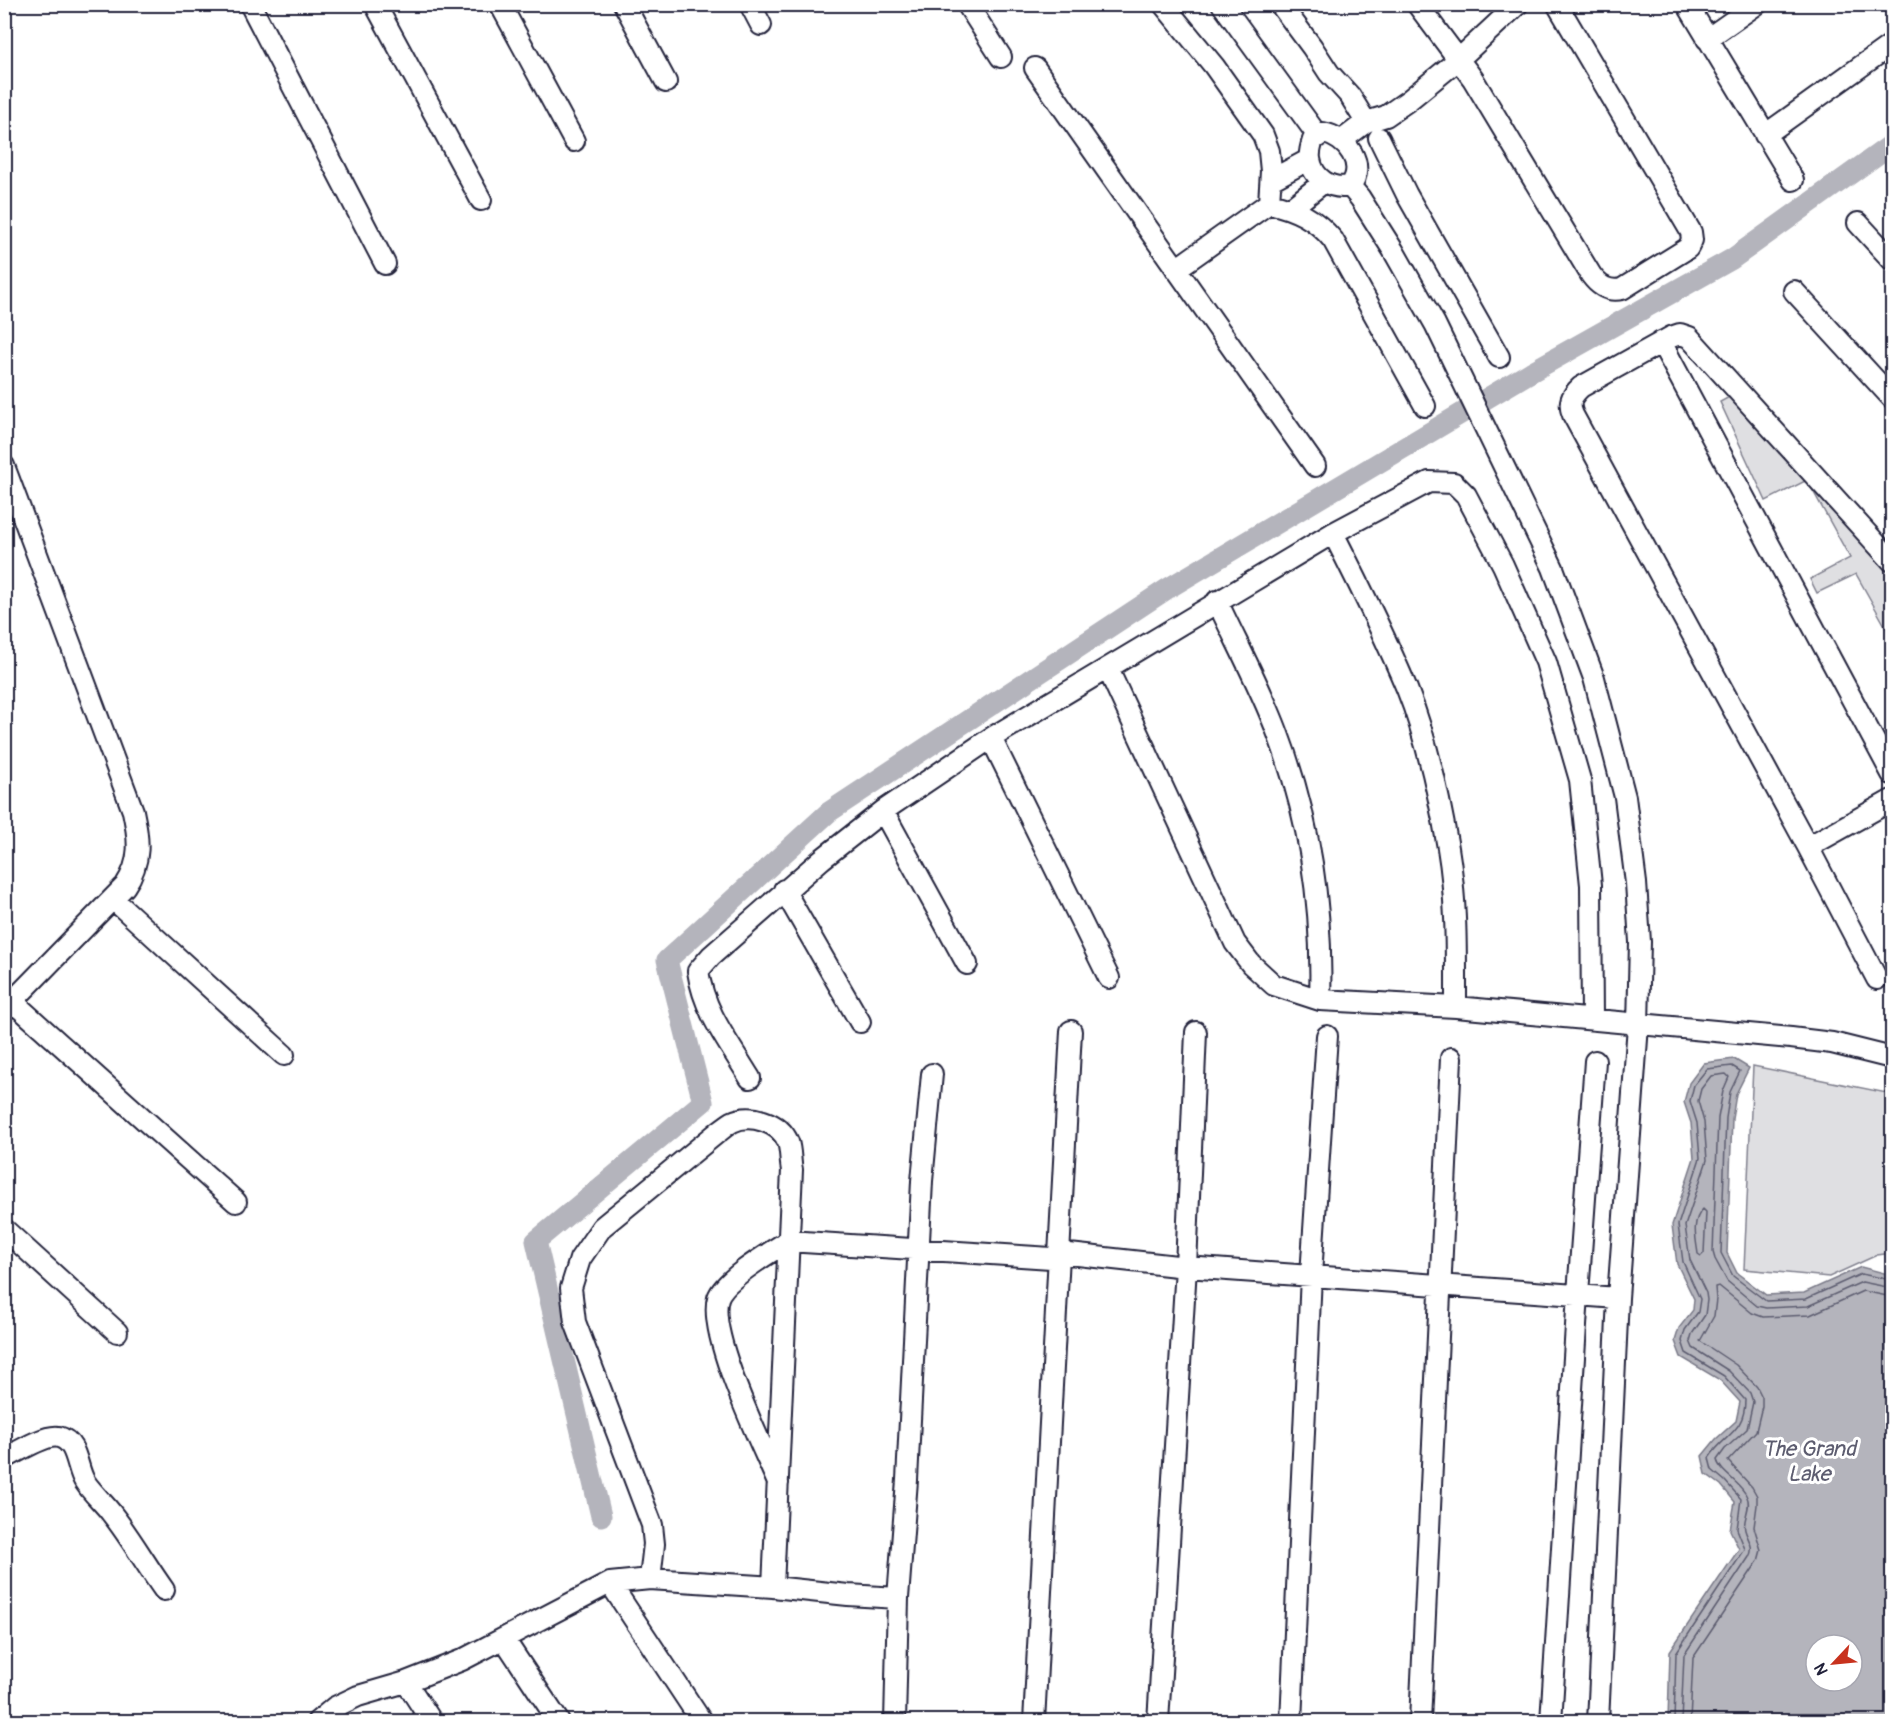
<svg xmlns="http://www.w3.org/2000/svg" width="1897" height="1726" viewBox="0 0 1897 1726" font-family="Pangolin,sans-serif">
<rect width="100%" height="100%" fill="#fff"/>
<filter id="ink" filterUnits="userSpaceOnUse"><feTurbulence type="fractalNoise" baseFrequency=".0167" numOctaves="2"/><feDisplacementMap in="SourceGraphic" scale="12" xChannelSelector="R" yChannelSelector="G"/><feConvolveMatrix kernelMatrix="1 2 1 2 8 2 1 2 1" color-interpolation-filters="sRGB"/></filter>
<g filter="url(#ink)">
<path fill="#dfdfe2" stroke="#80808e" stroke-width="1.5" d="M 1733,395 L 1862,535 L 1892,571 L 1892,638 L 1856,574 L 1817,593 L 1810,579 L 1850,558 L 1807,480 L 1766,501 L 1720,402 Z
M 1753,1066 L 1892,1094 L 1892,1253 L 1877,1255 L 1829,1277 L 1744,1269 Z"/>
<path fill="#b4b4bc" stroke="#7a7a88" stroke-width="1.5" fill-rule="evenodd" d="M 1734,1059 L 1749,1068 L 1736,1094 L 1732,1119 L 1727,1253 L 1737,1273 L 1766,1295 L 1804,1293 L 1861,1267 L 1892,1275 L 1892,1721 L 1668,1721 L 1670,1651 L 1739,1549 L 1730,1530 L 1735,1502 L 1721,1485 L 1706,1474 L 1702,1456 L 1716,1439 L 1736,1421 L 1740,1402 L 1720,1380 L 1681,1357 L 1675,1341 L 1679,1328 L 1693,1310 L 1694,1299 L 1677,1264 L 1672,1225 L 1694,1158 L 1691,1123 L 1684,1102 L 1689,1083 L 1704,1063 ZM 1816,1645 L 1852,1645 L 1852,1681 L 1816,1681 Z"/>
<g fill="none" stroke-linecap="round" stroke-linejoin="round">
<path stroke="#5c5c6f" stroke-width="1.5" d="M 1703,1209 L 1706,1212 L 1704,1253 L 1701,1256 L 1698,1254 C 1696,1239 1691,1221 1703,1209 Z
M 1674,1722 L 1676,1653 L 1745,1549 L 1737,1529 L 1741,1499 L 1725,1481 L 1712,1470 L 1709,1458 C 1724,1434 1745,1433 1745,1400 L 1724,1376 L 1686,1353 L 1682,1341 L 1685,1330 L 1698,1312 L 1700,1299 L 1683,1262 L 1678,1225 L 1700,1158 L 1697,1123 L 1690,1101 L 1694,1085 L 1707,1069 L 1732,1066 L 1740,1071 L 1730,1092 L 1726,1118 L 1721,1253 L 1733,1276 L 1766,1301 L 1806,1299 L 1861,1274 L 1892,1280
M 1681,1722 L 1684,1655 L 1749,1557 C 1755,1546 1748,1541 1745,1530 C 1742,1519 1752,1507 1747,1497 C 1742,1483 1720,1473 1717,1460 L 1725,1449 L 1747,1429 L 1753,1402 L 1750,1393 L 1729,1371 L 1693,1348 L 1690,1341 L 1692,1334 L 1705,1315 L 1707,1300 L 1706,1293 L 1690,1260 L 1685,1226 L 1707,1160 L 1704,1122 L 1698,1101 L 1701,1089 L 1711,1076 L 1726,1074 L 1729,1077 L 1723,1091 L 1718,1118 L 1713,1252 L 1715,1259 L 1727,1281 L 1757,1306 L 1766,1308 L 1808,1306 L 1862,1282 L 1892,1288
M 1690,1722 L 1693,1658 L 1758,1561 L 1761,1550 L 1754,1527 L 1757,1505 L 1757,1496 L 1752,1487 L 1728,1461 L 1756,1431 L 1762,1406 L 1762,1397 L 1757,1387 L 1736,1365 L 1700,1341 L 1714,1316 L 1716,1299 L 1715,1287 L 1719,1286 L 1752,1313 L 1763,1317 L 1810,1315 L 1863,1291 L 1892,1297"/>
<path stroke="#b4b4bc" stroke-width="21" d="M 601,1516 L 536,1241 L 703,1102 L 667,960 L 829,812 L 1167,589 L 1531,372 L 1732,259 L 1892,144"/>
<g stroke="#22223b" stroke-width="24">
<path id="minor" d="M 250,4 L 385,264
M 375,4 L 481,200
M 500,4 L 574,141
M 624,4 L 666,82
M 750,4 L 761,25
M 967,4 L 1001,57
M 1163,4 L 1214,66 L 1263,135 L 1269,151 L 1271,171 L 1269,203
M 1222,4 L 1318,136
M 1280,4 L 1312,47 L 1329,73 L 1350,96 L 1366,122
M 1417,4 L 1473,79 L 1591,275 C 1599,286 1608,292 1622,289 L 1688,248 L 1692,240 L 1691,232 L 1557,4
M 1687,4 L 1793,180
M 1707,39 L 1757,4
M 1035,68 L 1315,466
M 1323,133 C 1347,137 1367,165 1350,186 C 1331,190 1313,179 1310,159 C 1309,153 1311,146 1313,140 Z
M 1765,135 L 1892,44
M 1379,138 L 1407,195 L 1499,357
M 1341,141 L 1366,122 L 1386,116 L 1409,100 L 1458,60 L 1518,4
M 1271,180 L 1310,159
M 1350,186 L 1360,198 L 1393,250 L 1435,324 L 1553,568 L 1594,678 L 1625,797 L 1636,883 L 1640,942 L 1638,1025 L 1618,1298 L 1598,1722
M 1291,208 L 1324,182
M 1858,223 L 1892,260
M 1176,269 L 1269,203 C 1296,209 1316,219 1333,240 L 1425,406
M 1794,291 L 1892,398
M 1661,342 L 1892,774
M 4,466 L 133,811 C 139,839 142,861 125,886 L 4,1010
M 1333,533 C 1359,584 1385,636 1407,689 C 1427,739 1439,795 1448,848 C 1457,901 1456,954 1456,1007
M 1217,601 C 1237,644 1262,690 1278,734 C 1310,819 1323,910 1320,1000
M 1108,669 L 1235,943 L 1251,964 L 1274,985 L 1320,1000 L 1456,1007 L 1791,1038 L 1832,1043 L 1892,1058
M 991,738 L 1109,978
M 883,811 L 967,964
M 1808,847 L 1892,800
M 784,890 L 860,1022
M 113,899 L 284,1055
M 1877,979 L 1808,847 L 1573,415 C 1568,403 1571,396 1581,387 L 1671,337 L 1680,334 L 1689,337 L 1892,561
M 5,993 L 12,1001 L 236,1202
M 750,1078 C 729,1043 704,1012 698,971 L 711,956 L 822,859 L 883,811 L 991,738 L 1333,533 L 1429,482 L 1454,483 L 1466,495 L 1503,565 L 1546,662 L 1580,780 L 1591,885 L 1592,1019
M 4,1229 L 117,1332
M 4,1459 C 17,1452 46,1434 59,1437 C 78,1442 76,1468 85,1482 C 93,1494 104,1503 112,1514 C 131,1538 146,1565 164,1590
M 778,1483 C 762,1445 707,1335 718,1298 C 724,1279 771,1252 788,1241 L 1051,1258 L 1060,1253 L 1186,1267 L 1618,1298
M 650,1579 L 654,1544 L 652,1525 L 575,1322 L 571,1288 L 580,1259 L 602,1227 L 717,1133 C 721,1130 727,1125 732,1122 C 750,1113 780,1122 788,1142 C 791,1151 790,1162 792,1170 L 773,1587
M 610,1583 L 702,1722
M 504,1639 L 559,1722
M 406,1682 L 432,1722
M 317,1722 L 335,1707 L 358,1696 L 406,1682 L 462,1660 L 610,1583 L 650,1579 L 773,1587 L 848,1595 L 898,1598
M 895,1722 L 898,1598 L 907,1480 L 922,1181 L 932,1074
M 1034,1722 L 1071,1031
M 1158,1722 L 1186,1267 L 1196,1032
M 1291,1722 L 1311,1275 L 1327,1036
M 1420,1722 L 1451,1058
M 1551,1722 L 1578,1294 L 1595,1061"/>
</g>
<use href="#minor" stroke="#fff" stroke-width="20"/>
</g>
</g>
<g text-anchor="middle" stroke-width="6" stroke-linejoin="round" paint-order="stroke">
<g font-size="22" font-style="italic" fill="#5c5c6f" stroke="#fff">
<text x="1809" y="1456">The Grand<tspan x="1809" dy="25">Lake</tspan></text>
</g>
</g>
<rect width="1897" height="1726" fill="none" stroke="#fff" stroke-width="24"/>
<rect x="12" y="12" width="1873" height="1702" fill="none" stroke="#22223b" stroke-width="2" filter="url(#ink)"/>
<g transform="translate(1834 1663) rotate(244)"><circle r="28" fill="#ffffff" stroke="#a7a7b1" stroke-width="1.5"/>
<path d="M0-4.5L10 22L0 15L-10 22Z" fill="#c8321e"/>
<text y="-9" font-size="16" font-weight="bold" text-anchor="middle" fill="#22223b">N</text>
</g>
</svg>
